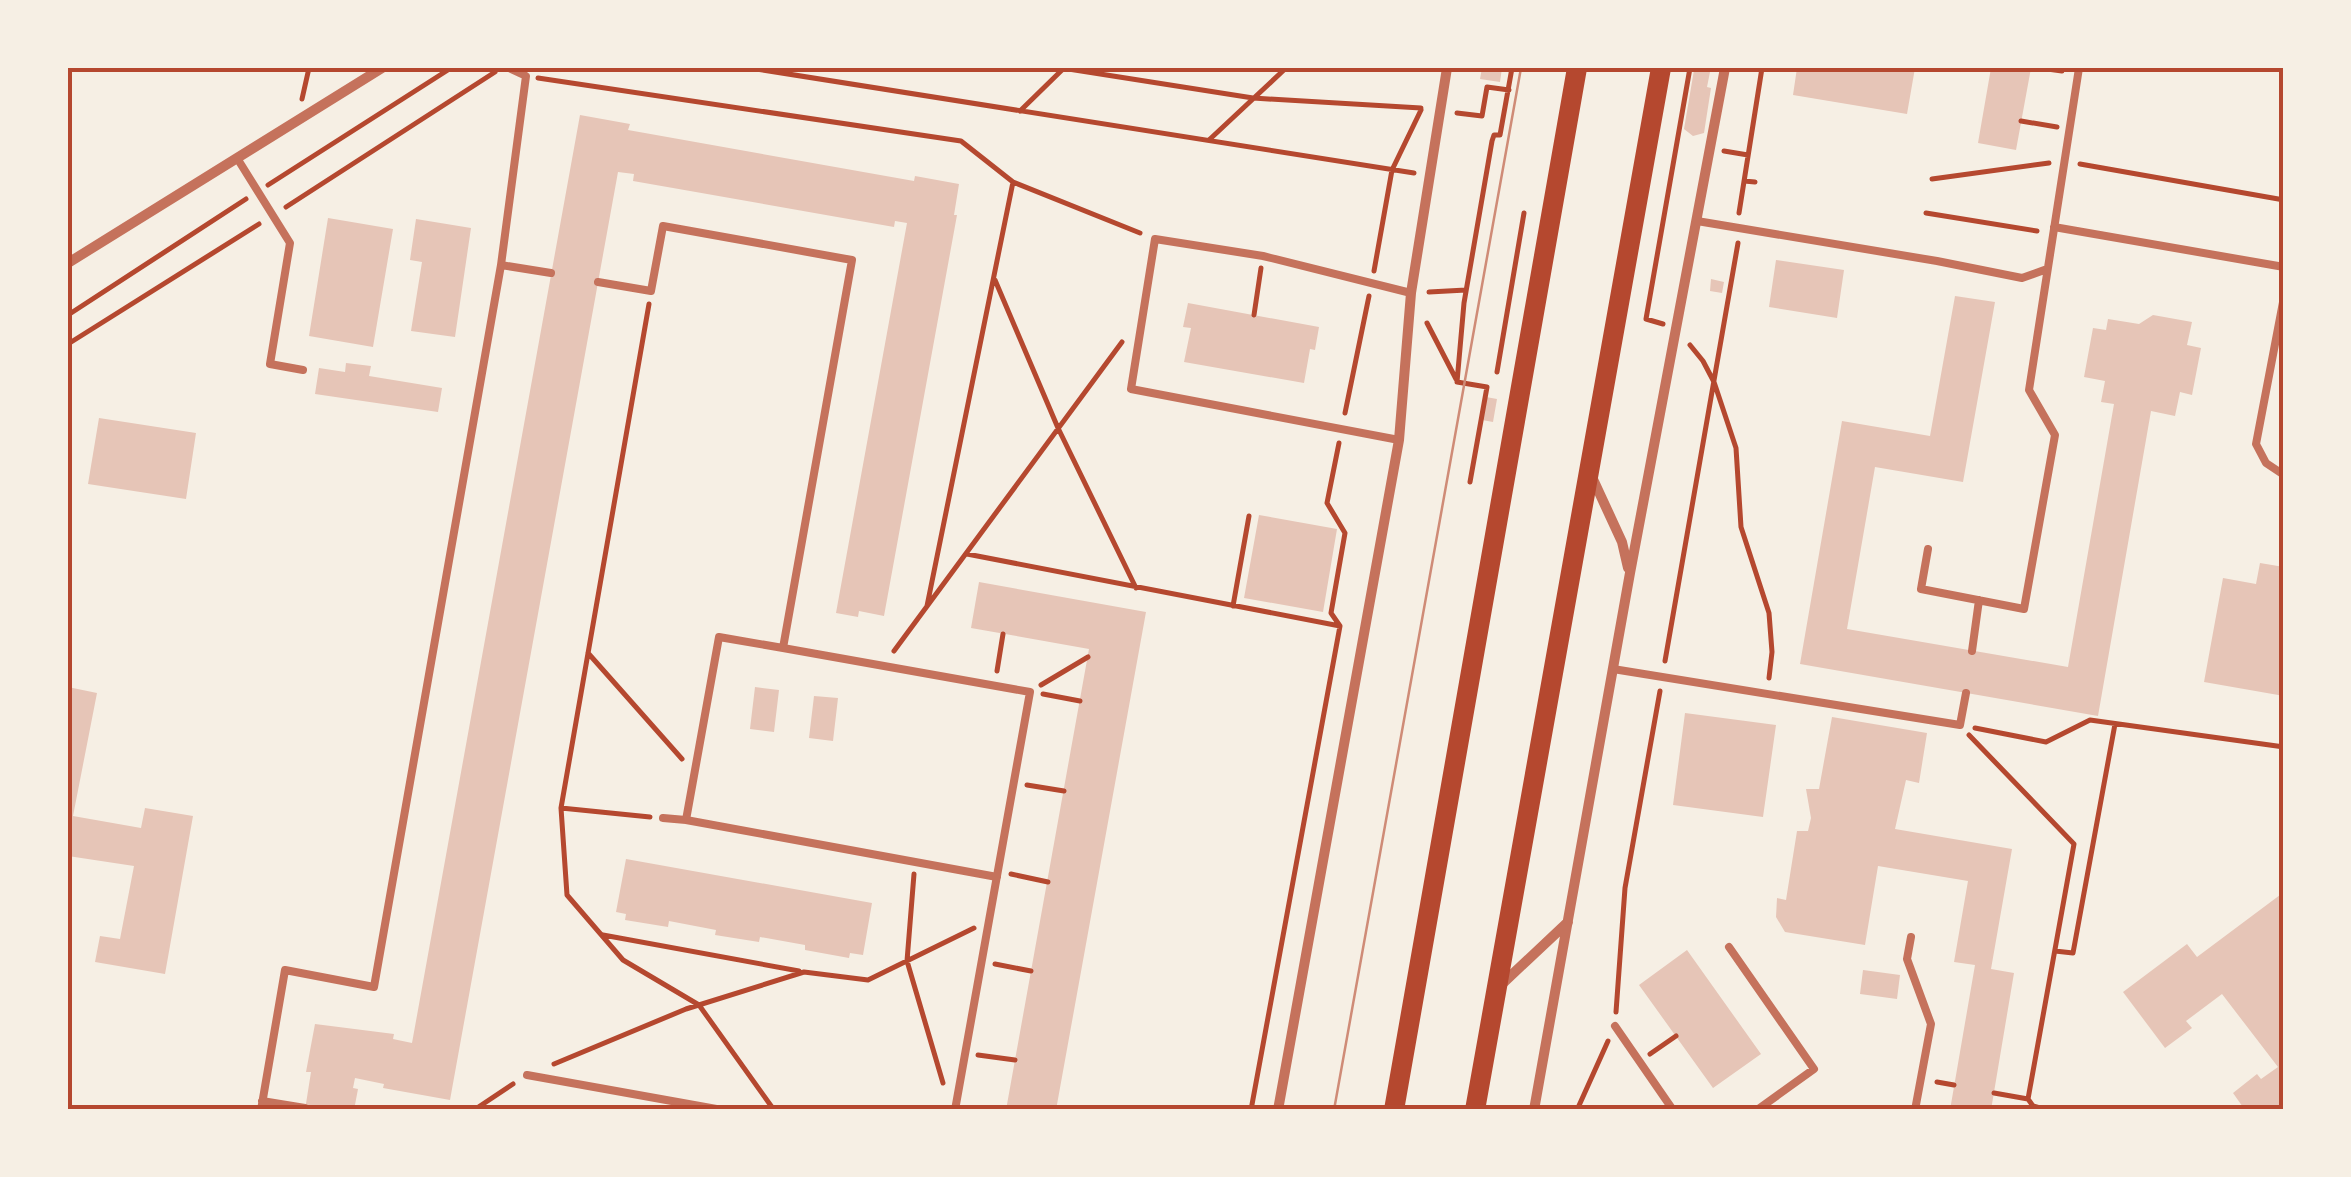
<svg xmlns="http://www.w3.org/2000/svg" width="2351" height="1177" viewBox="0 0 2351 1177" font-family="Raleway,sans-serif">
<rect width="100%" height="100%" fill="#f6efe4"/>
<path fill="#e6c5b7" d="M 1482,68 L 1502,68 L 1500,82 L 1480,79 Z
M 1797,68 L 1915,68 L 1907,114 L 1793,95 Z
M 1991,68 L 2031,68 L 2016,150 L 1978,143 Z
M 1694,70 L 1710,72 L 1707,87 L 1711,88 L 1704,133 L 1693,136 L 1684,129 Z
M 580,115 L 630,124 L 628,130 L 914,181 L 915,176 L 959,184 L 954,215 L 957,215 L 884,616 L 859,611 L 858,617 L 836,613 L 907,223 L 895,221 L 894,227 L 673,188 L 633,181 L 634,174 L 618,172 L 450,1100 L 383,1088 L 384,1084 L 355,1078 L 353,1088 L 358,1089 L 354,1110 L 305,1110 L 311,1072 L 306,1072 L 315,1024 L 394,1034 L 393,1039 L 412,1043 Z
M 328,218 L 393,229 L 373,347 L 309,336 Z
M 416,219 L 471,228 L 455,337 L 411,331 L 422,262 L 410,260 Z
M 1776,260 L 1844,270 L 1837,318 L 1769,307 Z
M 1711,279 L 1724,282 L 1722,293 L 1710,291 Z
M 1955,296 L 1995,302 L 1963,482 L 1875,467 L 1847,629 L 2068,667 L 2114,404 L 2101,402 L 2105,381 L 2084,377 L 2093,328 L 2106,330 L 2108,319 L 2139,324 L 2153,315 L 2192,322 L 2187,345 L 2201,348 L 2192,395 L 2180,392 L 2175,416 L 2151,411 L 2098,716 L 1800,664 L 1842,421 L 1930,436 Z
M 1188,303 L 1319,327 L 1315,350 L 1310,349 L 1304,383 L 1184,362 L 1191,328 L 1183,327 Z
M 346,363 L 371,366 L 369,376 L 442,388 L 438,412 L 315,394 L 319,368 L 345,372 Z
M 1486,397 L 1497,399 L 1493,422 L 1482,420 Z
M 99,418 L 196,433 L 186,499 L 88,484 Z
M 1259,515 L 1337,529 L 1323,612 L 1244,598 Z
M 2260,563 L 2284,567 L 2284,696 L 2204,682 L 2223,578 L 2256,584 Z
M 979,582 L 1146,612 L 1056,1110 L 1006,1110 L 1089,649 L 971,628 Z
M 68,687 L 97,693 L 73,816 L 141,828 L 145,808 L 193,816 L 165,974 L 95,962 L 100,936 L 120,939 L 134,866 L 68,856 Z
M 755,687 L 779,690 L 774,732 L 750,729 Z
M 814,696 L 838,698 L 833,741 L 809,738 Z
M 1685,713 L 1776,725 L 1763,817 L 1673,805 Z
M 1832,717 L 1927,733 L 1919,783 L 1906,780 L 1895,829 L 2012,849 L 1991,969 L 2014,973 L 1991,1110 L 1950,1110 L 1975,965 L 1954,962 L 1968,881 L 1878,866 L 1865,945 L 1785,932 L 1776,917 L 1777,898 L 1786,900 L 1797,831 L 1808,831 L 1811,818 L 1806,789 L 1819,789 Z
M 626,859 L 872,903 L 863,955 L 850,953 L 849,958 L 805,950 L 805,945 L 760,937 L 759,942 L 715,935 L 716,930 L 669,921 L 668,927 L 625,920 L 626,914 L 616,912 Z
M 2284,892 L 2284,1110 L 2245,1110 L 2233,1093 L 2257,1074 L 2261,1079 L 2278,1067 L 2222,994 L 2186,1021 L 2192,1028 L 2165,1048 L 2123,992 L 2187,944 L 2197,957 Z
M 1687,950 L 1761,1054 L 1713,1088 L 1639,985 Z
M 1863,970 L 1900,975 L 1897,999 L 1860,994 Z"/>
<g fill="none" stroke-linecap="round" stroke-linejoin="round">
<path stroke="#b5482f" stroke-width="5" d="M 750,68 L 1414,173
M 1062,68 L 1253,98 L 1421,108
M 2040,68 L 2062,71
M 538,78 L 961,141 L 1013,182 L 927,606
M 302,99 L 309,68
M 1020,111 L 1064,68
M 1457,113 L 1482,116 L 1487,87 L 1509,90
M 2021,121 L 2057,127
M 1209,140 L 1286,68
M 1724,151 L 1748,155
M 2080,164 L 2284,200
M 1932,179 L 2049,163
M 1744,181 L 1755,182
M 1013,182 L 1140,233
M 268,185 L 451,68
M 286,207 L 495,72
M 1739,213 L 1762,68
M 1926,213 L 2037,231
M 1374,271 L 1392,170 L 1421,110
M 995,280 L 1058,428 L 1136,588
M 1429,292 L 1466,290
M 68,315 L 246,199
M 1254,315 L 1261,268
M 1427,323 L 1456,379
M 1663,324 L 1646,319 L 1690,68
M 68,344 L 259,224
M 1690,345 L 1703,361 L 1714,382 L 1736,448 L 1741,527 L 1769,613 L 1772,652 L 1769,678
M 1497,372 L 1524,213
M 1457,382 L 1464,303 L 1492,141 L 1494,135 L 1500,135 L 1512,68
M 1457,382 L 1487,387 L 1470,482
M 1345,413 L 1369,296
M 967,554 L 1340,626
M 1233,606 L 1249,516
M 894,651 L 1122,342
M 588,653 L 682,759
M 1665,661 L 1738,243
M 997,671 L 1003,634
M 1041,685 L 1088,657
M 1043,694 L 1080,701
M 1975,728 L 2046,742 L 2090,720 L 2284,747
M 1969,735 L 2074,844 L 2028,1099 L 1994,1093
M 1027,785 L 1064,791
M 561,808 L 649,304
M 650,817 L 561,808 L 567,895 L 623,960 L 699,1005 L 774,1110
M 914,874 L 907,961 L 943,1083
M 1011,874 L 1048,882
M 603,935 L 799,971
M 2055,951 L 2073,953 L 2115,724
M 995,964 L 1031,971
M 1616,1012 L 1625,888 L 1660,691
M 1650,1054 L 1676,1036
M 978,1055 L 1015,1060
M 554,1064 L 686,1009 L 804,972 L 868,980 L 974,928
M 1937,1082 L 1954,1085
M 2028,1099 L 2033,1106 L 2047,1110
M 474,1110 L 513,1084
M 1251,1110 L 1340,626 L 1331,613 L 1345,533 L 1327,503 L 1339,443
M 1577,1110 L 1608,1041"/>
<path stroke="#c5725c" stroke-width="8" d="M 237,158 L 290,243 L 270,364 L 303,370
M 1697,221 L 1937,261 L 2022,278 L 2047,269
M 2054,227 L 2284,267
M 501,265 L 551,273
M 598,282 L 651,291 L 663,226 L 852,260 L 783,648 L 1030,692 L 955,1110
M 2284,297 L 2256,444 L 2266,463 L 2284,475
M 1399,440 L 1131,389 L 1155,239 L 1263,256 L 1411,293
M 1928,549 L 1921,589 L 2024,609 L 2055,435 L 2029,390 L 2079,68
M 1972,651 L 1979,600
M 1613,669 L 1960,725 L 1966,693
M 663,818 L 686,820 L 997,877
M 686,820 L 719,637 L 783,648
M 1911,937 L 1907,959 L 1931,1024 L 1915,1110
M 1729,947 L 1814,1069 L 1757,1110
M 1615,1026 L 1673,1110
M 527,1075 L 722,1110
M 262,1101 L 305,1108
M 261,1110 L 285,970 L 374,987 L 501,265 L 526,76 L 509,68"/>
<path stroke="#c5725c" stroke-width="10" d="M 68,263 L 382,68
M 1592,477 L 1622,542 L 1628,568
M 1502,984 L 1568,922
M 1278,1110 L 1399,440 L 1411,293 L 1447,68
M 1534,1110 L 1630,573 L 1725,68"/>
<path stroke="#b5482f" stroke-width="20" d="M 1394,1110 L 1577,68
M 1475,1110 L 1661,68"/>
<path stroke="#cf8b77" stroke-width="2.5" d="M 1334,1110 L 1521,68"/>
</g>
<rect width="2351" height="1177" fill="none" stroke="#f6efe4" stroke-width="140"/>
<rect x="70" y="70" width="2211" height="1037" fill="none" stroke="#b5482f" stroke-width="4"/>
</svg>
